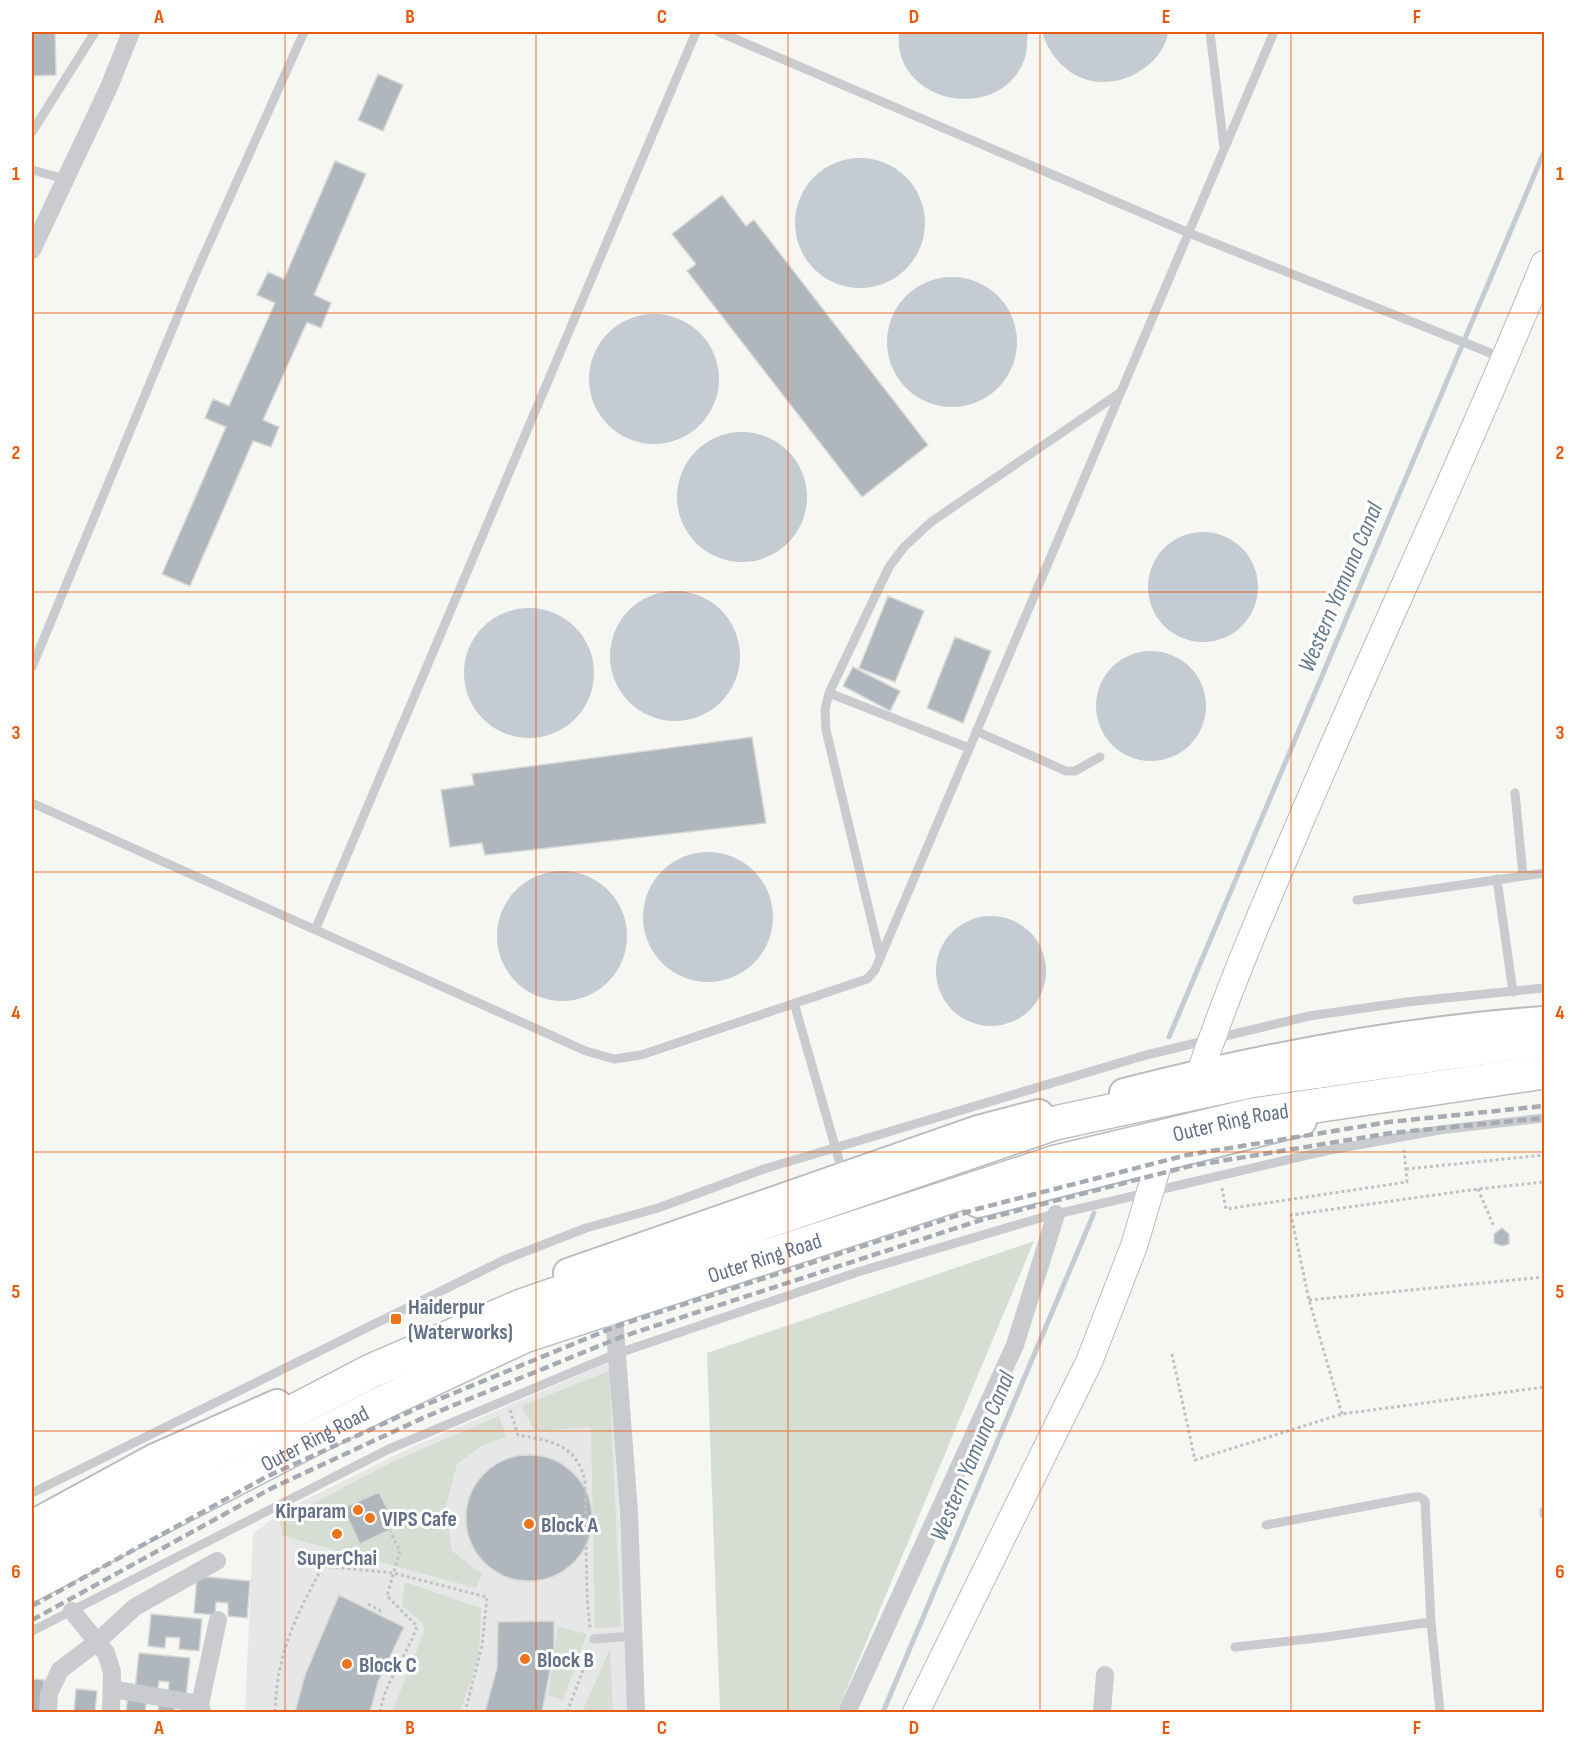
<svg xmlns="http://www.w3.org/2000/svg" width="1576" height="1744" viewBox="0 0 1576 1744" font-family="'Sofia Sans Condensed',sans-serif">
<rect width="100%" height="100%" fill="#f6f6f3"/>
<path fill="#e6e7e6" d="M 612,1361 L 629,1712 L 245,1712 L 253,1534 L 281,1512 L 412,1447 Z"/>
<path fill="#d6ded3" d="M 1034,1241 L 837,1712 L 720,1712 L 707,1353 Z
M 609,1371 L 621,1627 L 595,1628 L 591,1427 L 535,1431 L 521,1406 Z
M 499,1416 L 506,1437 L 481,1446 L 457,1464 L 445,1509 L 452,1551 L 482,1574 L 476,1588 L 283,1536 L 280,1521 L 394,1461 Z
M 405,1582 L 481,1608 L 479,1655 L 460,1712 L 392,1712 L 424,1632 L 423,1623 L 402,1606 Z
M 558,1627 L 587,1634 L 563,1700 L 548,1695 Z
M 610,1649 L 613,1712 L 582,1712 Z"/>
<path fill="#c4cbd2" d="M 899,32 L 1028,32 C 1027,39 1027,47 1026,54 C 1007,126 891,106 899,32 Z
M 1042,32 L 1168,32 C 1167,44 1157,59 1147,66 C 1106,98 1057,80 1042,32 Z
M795 223a65 65 0 1 1 130 0a65 65 0 1 1-130 0Z
M887 342a65 65 0 1 1 130 0a65 65 0 1 1-130 0Z
M589 379a65 65 0 1 1 130 0a65 65 0 1 1-130 0Z
M677 497a65 65 0 1 1 130 0a65 65 0 1 1-130 0Z
M1148 587a55 55 0 1 1 110 0a55 55 0 1 1-110 0Z
M610 656a65 65 0 1 1 130 0a65 65 0 1 1-130 0Z
M464 673a65 65 0 1 1 130 0a65 65 0 1 1-130 0Z
M1096 706a55 55 0 1 1 110 0a55 55 0 1 1-110 0Z
M643 917a65 65 0 1 1 130 0a65 65 0 1 1-130 0Z
M497 936a65 65 0 1 1 130 0a65 65 0 1 1-130 0Z
M936 971a55 55 0 1 1 110 0a55 55 0 1 1-110 0Z"/>
<g fill="none" stroke-linecap="round" stroke-linejoin="round">
<path stroke="#c4cbd2" stroke-width="5" d="M 1169,1037 L 1544,152
M 883,1712 L 1094,1213"/>
</g>
<path fill="#b0b6bd" stroke="#d7d8d5" stroke-width="1.5" d="M 32,32 L 55,32 L 56,75 L 32,76 Z
M 378,74 L 403,85 L 383,131 L 358,120 Z
M 335,161 L 366,174 L 314,295 L 331,303 L 321,328 L 307,322 L 263,420 L 279,427 L 271,447 L 253,441 L 190,586 L 162,574 L 226,427 L 205,418 L 213,399 L 229,406 L 275,303 L 257,295 L 268,272 L 284,279 Z
M 722,195 L 746,226 L 754,220 L 928,445 L 862,497 L 687,271 L 696,264 L 672,234 Z
M 888,596 L 924,611 L 895,682 L 859,668 Z
M 955,637 L 991,651 L 963,723 L 927,708 Z
M 853,667 L 900,691 L 890,711 L 843,686 Z
M 752,737 L 766,823 L 485,855 L 482,843 L 450,847 L 441,790 L 474,785 L 472,774 Z
M 1502,1228 L 1509,1234 L 1509,1244 L 1502,1246 L 1494,1243 L 1494,1234 Z
M466 1518a63 63 0 1 1 126 0a63 63 0 1 1-126 0Z
M 379,1492 L 396,1527 L 360,1544 L 343,1508 Z
M 197,1576 L 250,1581 L 247,1618 L 228,1616 L 228,1603 L 216,1602 L 215,1615 L 194,1613 Z
M 339,1595 L 404,1627 L 378,1682 L 370,1712 L 295,1712 L 305,1675 Z
M 151,1614 L 202,1619 L 199,1651 L 179,1649 L 180,1638 L 166,1637 L 165,1648 L 148,1646 Z
M 554,1621 L 554,1650 L 542,1712 L 485,1712 L 497,1668 L 498,1622 Z
M 139,1653 L 190,1658 L 186,1696 L 168,1694 L 169,1682 L 159,1681 L 157,1693 L 135,1690 Z
M 32,1679 L 44,1680 L 41,1712 L 32,1712 Z
M 76,1689 L 97,1691 L 95,1712 L 74,1712 Z
M 128,1696 L 147,1698 L 145,1712 L 152,1712 L 126,1712 Z
M 159,1700 L 175,1702 L 174,1712 L 158,1712 Z"/>
<g fill="none" stroke-linecap="round" stroke-linejoin="round">
<g stroke="#b8bcc2" stroke-width="28">
<path id="secondary" d="M 1200,1073 C 1229,987 1265,904 1301,820 C 1380,634 1468,451 1544,264
M 916,1712 L 1089,1362 L 1134,1246 L 1160,1158"/>
</g>
<g stroke="#b9bcc0" stroke-width="32">
<path id="primary" d="M 1124,1093 C 1261,1058 1403,1031 1544,1021
M 978,1203 L 1302,1121
M 568,1273 L 978,1130 L 1039,1114
M 32,1525 L 153,1459 L 277,1404"/>
</g>
<g stroke="#babcc0" stroke-width="36">
<g id="highway">
<path d="M 32,1548 L 371,1371 L 521,1306 L 1055,1123 L 1250,1081 L 1544,1039"/>
<path id="s1" d="M 32,1584 L 380,1404 L 524,1336 L 1056,1162 L 1253,1115 L 1544,1072"/>
</g>
</g>
<path stroke="#bfc1c4" stroke-width="3" stroke-dasharray="3 3" stroke-linecap="butt" d="M 1406,1169 L 1544,1155
M 1222,1188 L 1226,1209 L 1407,1182 L 1404,1150
M 1478,1189 L 1494,1227
M 1309,1300 L 1544,1277
M 1172,1354 L 1195,1460 L 1342,1414 L 1544,1387
M 510,1410 L 518,1435 C 552,1441 577,1444 585,1482 L 587,1596 L 590,1628
M 1342,1414 L 1309,1300 L 1291,1215 L 1478,1189 L 1544,1182
M 368,1604 L 381,1611
M 275,1712 C 277,1652 295,1618 323,1566 L 393,1573 L 487,1597 L 482,1646 L 465,1712
M 380,1712 C 385,1681 407,1656 417,1626 L 387,1596 L 400,1551 L 390,1531
M 567,1712 L 590,1652"/>
<path stroke="#c9cbcf" stroke-width="9" d="M 719,32 L 1189,233 L 1503,358
M 1210,32 L 1224,148
M 32,132 L 95,32
M 32,170 L 65,179
M 32,667 L 194,277 L 304,32
M 829,693 L 969,748
M 976,731 L 1066,771 L 1075,771 L 1100,757
M 1515,793 L 1523,876
M 32,803 L 586,1051 L 614,1059 L 641,1055 L 867,979 L 875,970 L 1274,32
M 1497,879 L 1513,992
M 1357,900 L 1544,873
M 316,928 L 696,32
M 880,956 L 826,730 L 825,709 L 829,693 L 889,567 L 904,547 L 931,522 L 1121,392
M 794,1003 L 843,1174
M 32,1493 L 504,1260 L 586,1228 L 658,1208 L 764,1169 L 1146,1055 L 1309,1016 L 1407,1002 L 1544,988
M 1544,1511 L 1544,1514
M 1266,1525 L 1414,1497 L 1420,1497 L 1425,1501 L 1431,1622 L 1440,1712
M 32,1631 L 389,1449 L 616,1354 L 861,1271 L 1040,1218 L 1325,1151 L 1439,1130 L 1544,1118
M 594,1639 L 634,1636
M 1235,1647 L 1326,1637 L 1431,1622"/>
<path stroke="#c9cbcf" stroke-width="18" d="M 32,250 L 109,87 L 131,32
M 614,1317 L 629,1512 L 636,1712
M 72,1611 L 106,1653 L 112,1672 L 111,1712
M 112,1689 L 200,1704
M 48,1712 L 49,1693 L 60,1670 L 97,1642 L 135,1607 L 217,1561
M 202,1712 L 200,1704 L 218,1620
M 847,1712 L 1015,1345 L 1056,1214
M 1102,1712 L 1105,1675"/>
<use href="#secondary" stroke="#fff" stroke-width="26"/>
<use href="#primary" stroke="#fff" stroke-width="28"/>
<use href="#highway" stroke="#fff" stroke-width="33"/>
<path stroke="#a6aab2" stroke-width="4.5" stroke-dasharray="9 4.5" stroke-linecap="butt" d="M 32,1606 L 266,1477 L 420,1407 L 617,1326 L 977,1209 L 1187,1155 L 1389,1122 L 1544,1106
M 32,1620 L 272,1488 L 425,1417 L 621,1337 L 981,1220 L 1190,1166 L 1391,1133 L 1544,1118"/>
</g>
<path fill="none" stroke="#e8590c" stroke-width="1.5" stroke-opacity="0.55" d="M 285,32 L 285,1712M 536,32 L 536,1712M 788,32 L 788,1712M 1040,32 L 1040,1712M 1291,32 L 1291,1712M 32,313 L 1544,313M 32,592 L 1544,592M 32,872 L 1544,872M 32,1152 L 1544,1152M 32,1431 L 1544,1431"/>
<g fill="#ed731c" stroke="#fff" stroke-width="2">
<rect x="390" y="1313" width="12" height="12" rx="3"/>
<circle cx="358" cy="1510" r="6"/>
<circle cx="370" cy="1518" r="6"/>
<circle cx="529" cy="1524" r="6"/>
<circle cx="337" cy="1534" r="6"/>
<circle cx="525" cy="1659" r="6"/>
<circle cx="347" cy="1664" r="6"/>
</g>
<g text-anchor="middle" stroke-width="6" stroke-linejoin="round" paint-order="stroke">
<g font-size="22" fill="#637086" stroke="#fff">
<text dy="8" stroke="none"><textPath href="#s1" startOffset="1290">Outer Ring Road</textPath></text>
<text dy="8" stroke="none"><textPath href="#s1" startOffset="804">Outer Ring Road</textPath></text>
<text dy="8" stroke="none"><textPath href="#s1" startOffset="318">Outer Ring Road</textPath></text>
</g>
<g font-size="22" font-weight="bold" fill="#637086" stroke="#fff" text-anchor="start">
<text x="408" y="1314">Haiderpur<tspan x="408" dy="25">(Waterworks)</tspan></text>
<text x="346" y="1518" text-anchor="end">Kirparam</text>
<text x="382" y="1526">VIPS Cafe</text>
<text x="541" y="1532">Block A</text>
<text x="337" y="1565" text-anchor="middle">SuperChai</text>
<text x="537" y="1667">Block B</text>
<text x="359" y="1672">Block C</text>
</g>
<g font-size="24" font-style="italic" fill="#647989" stroke="#fff">
<text transform="translate(1340 587) rotate(-67)" y="8">Western Yamuna Canal</text>
<text transform="translate(972 1456) rotate(-67)" y="8">Western Yamuna Canal</text>
</g>
</g>
<rect width="1576" height="1744" fill="none" stroke="#ffffff" stroke-width="66"/>
<rect x="33" y="33" width="1510" height="1678" fill="none" stroke="#e8590c" stroke-width="2"/>
<g font-size="20" text-anchor="middle" font-weight="bold" fill="#e8590c">
<text x="159" y="23">A</text>
<text x="410" y="23">B</text>
<text x="662" y="23">C</text>
<text x="914" y="23">D</text>
<text x="1166" y="23">E</text>
<text x="1417" y="23">F</text>
<text x="16" y="180">1</text>
<text x="1560" y="180">1</text>
<text x="16" y="459">2</text>
<text x="1560" y="459">2</text>
<text x="16" y="739">3</text>
<text x="1560" y="739">3</text>
<text x="16" y="1019">4</text>
<text x="1560" y="1019">4</text>
<text x="16" y="1298">5</text>
<text x="1560" y="1298">5</text>
<text x="16" y="1578">6</text>
<text x="1560" y="1578">6</text>
<text x="159" y="1734">A</text>
<text x="410" y="1734">B</text>
<text x="662" y="1734">C</text>
<text x="914" y="1734">D</text>
<text x="1166" y="1734">E</text>
<text x="1417" y="1734">F</text>
</g>
</svg>
